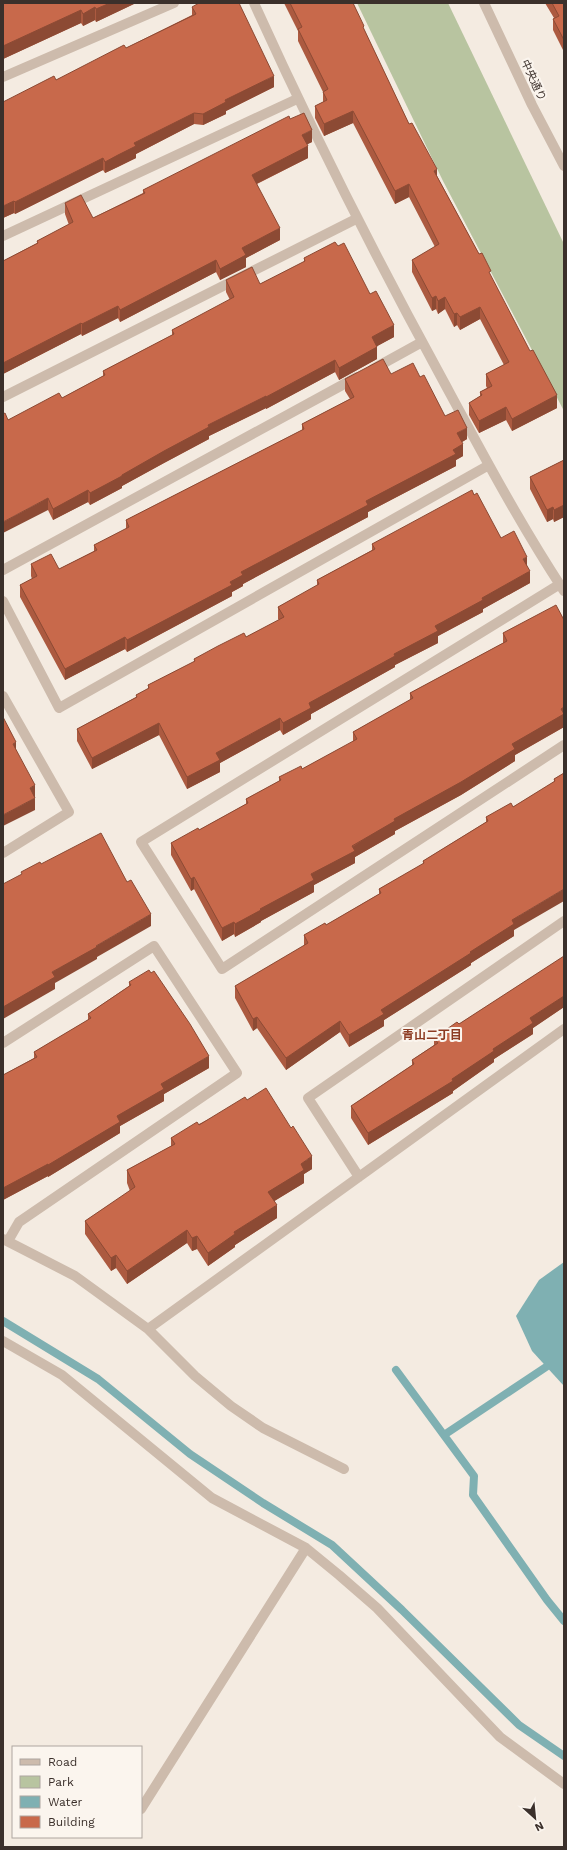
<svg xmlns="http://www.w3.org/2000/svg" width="567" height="1850" viewBox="0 0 567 1850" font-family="'Work Sans','Noto Sans JP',sans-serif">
<rect width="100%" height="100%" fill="#f4ebe1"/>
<path fill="#b8c4a0" d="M 357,3 L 448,3 L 564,244 L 564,411 L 443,181 Z"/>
<path fill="#7fb0b2" d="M 564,1262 L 564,1386 L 532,1351 L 516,1316 L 539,1280 Z"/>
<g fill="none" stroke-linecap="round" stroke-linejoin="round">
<path stroke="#7fb0b2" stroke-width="8" d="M 3,1321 L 98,1379 L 190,1454 L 263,1503 L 332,1545 L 402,1610 L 519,1725 L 564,1756
M 396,1370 L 474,1476 L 473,1495 L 547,1600 L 564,1621
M 444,1435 L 546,1367"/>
<path stroke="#cdbbac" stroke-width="10" d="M 254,3 C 311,129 373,252 439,373 C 479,447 518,521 564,591
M 484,3 L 532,105 L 564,166
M 3,77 L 174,3
M 3,236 L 297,99
M 373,369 L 422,342
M 3,397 L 356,219
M 3,570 L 357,377
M 560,584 L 141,842 L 222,969 L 564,745
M 3,601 L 59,708 L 489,465
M 3,696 L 69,812 L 3,853
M 3,1043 L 154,946 L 237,1073 L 19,1222 L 8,1241
M 359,1177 L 308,1098 L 564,921
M 3,1239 L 75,1276 L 148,1329 L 195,1376 L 231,1406 L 263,1428 L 344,1469
M 148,1329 L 564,1029
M 3,1341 L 62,1375 L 212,1498 L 306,1548 L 339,1575 L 377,1608 L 500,1737 L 564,1784
M 141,1809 L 306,1548"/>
</g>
<path fill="#ac5a40" d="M 3,3 L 136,3 L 96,22 L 95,20 L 83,26 L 81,23 L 3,59 Z
M 284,3 L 353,3 L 364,30 L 409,124 L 479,254 L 491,277 L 557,408 L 512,431 L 506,420 L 479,433 L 469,415 L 469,403 L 480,396 L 480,392 L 487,388 L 486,386 L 486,374 L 504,365 L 480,319 L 460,330 L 457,325 L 454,327 L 445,309 L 438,314 L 436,309 L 432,311 L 412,272 L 412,260 L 435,247 L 409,197 L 395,204 L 353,123 L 324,136 L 315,118 L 315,106 L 323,102 L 323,92 L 298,41 L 298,31 Z
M 545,3 L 564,3 L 564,52 L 553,30 L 553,19 L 554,18 Z
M 192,7 L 274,87 L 226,111 L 226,114 L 203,125 L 194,124 L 136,154 L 136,158 L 118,167 L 105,173 L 103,170 L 15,214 L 14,213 L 3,218 L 56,80 L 126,48 L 192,15 Z
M 290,119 L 312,142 L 307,144 L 308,158 L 257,184 L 280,240 L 246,258 L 246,267 L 220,280 L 216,272 L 120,322 L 118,318 L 82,336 L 81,334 L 3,374 L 3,261 L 37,243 L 37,241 L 69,225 L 65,214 L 65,203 L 93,218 L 143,193 L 143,190 Z
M 338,246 L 370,294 L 394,337 L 377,346 L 377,359 L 339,380 L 335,372 L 266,409 L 266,408 L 209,436 L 209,439 L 164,463 L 122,486 L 122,488 L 90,505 L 88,502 L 53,520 L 48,510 L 8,420 L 62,398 L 103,376 L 103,371 L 172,335 L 172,330 L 230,300 L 226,292 L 226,280 L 260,284 L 304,262 L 304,258 Z
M 391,374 L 420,377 L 445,416 L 467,439 L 462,442 L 463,456 L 456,460 L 456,466 L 368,512 L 368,517 L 243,584 L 243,586 L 232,592 L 232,596 L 127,652 L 125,649 L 65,680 L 20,597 L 20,585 L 32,579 L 31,576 L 31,564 L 59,569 L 94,551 L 94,545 L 126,529 L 126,520 L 302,430 L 302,424 L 350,399 L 345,391 L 345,379 Z
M 564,460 L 564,517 L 554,522 L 553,519 L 547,522 L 530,489 L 530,477 Z
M 474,495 L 501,538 L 527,566 L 530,583 L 483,609 L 483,612 L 438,636 L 438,643 L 395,665 L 395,667 L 311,714 L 311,719 L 283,735 L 280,730 L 220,763 L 220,772 L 187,789 L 159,735 L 92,769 L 77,741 L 77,729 L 136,697 L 136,695 L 148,689 L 148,685 L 194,662 L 194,659 L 246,637 L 279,620 L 278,619 L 278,607 L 317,586 L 317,580 L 372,550 L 372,544 Z
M 564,620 L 564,727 L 515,755 L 515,761 L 461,795 L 395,831 L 395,834 L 355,857 L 355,863 L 314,885 L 314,892 L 261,921 L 261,922 L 235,937 L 234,934 L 222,941 L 194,889 L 191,891 L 171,855 L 171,843 L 199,830 L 246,804 L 246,799 L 279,781 L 279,777 L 302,769 L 353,742 L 353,732 L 410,700 L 410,693 L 503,643 L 503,633 Z
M 564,773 L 514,930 L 514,936 L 471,963 L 471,965 L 384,1020 L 384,1026 L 349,1047 L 340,1032 L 286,1070 L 257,1028 L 253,1031 L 235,998 L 235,986 L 304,946 L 304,935 L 326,925 L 379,894 L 379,889 L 423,864 L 423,861 L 486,822 L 486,817 L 513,807 L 554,782 L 554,779 Z
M 564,954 L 564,1007 L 533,1028 L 533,1034 L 494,1059 L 494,1062 L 453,1091 L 453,1093 L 368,1145 L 351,1118 L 351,1106 L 412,1065 L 412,1060 L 434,1045 L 434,1038 L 459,1024 L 563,957 L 563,955 Z
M 129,982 L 209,1068 L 164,1094 L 164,1101 L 120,1126 L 120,1133 L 48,1177 L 48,1176 L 3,1200 L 3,1075 L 34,1058 L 34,1052 L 88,1020 L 88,1014 L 129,986 Z
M 247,1100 L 312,1169 L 304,1174 L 304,1183 L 274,1201 L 277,1218 L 235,1245 L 235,1247 L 208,1266 L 197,1249 L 192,1251 L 187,1243 L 127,1284 L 116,1268 L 111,1271 L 85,1234 L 85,1221 L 130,1191 L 127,1183 L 127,1170 L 171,1146 L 171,1138 Z"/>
<path fill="#8c4a34" d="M 110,3 L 136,3 L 96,22 L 96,9 Z
M 95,7 L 95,20 L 83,26 L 83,14 Z
M 81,10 L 81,23 L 3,59 L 3,46 Z
M 274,76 L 274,87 L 226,111 L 226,114 L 203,125 L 203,114 L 225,100 Z
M 353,111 L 353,123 L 324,136 L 324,124 Z
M 194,113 L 194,124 L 136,154 L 136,158 L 105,173 L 105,162 L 134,143 Z
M 312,130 L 312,142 L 302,147 L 302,135 Z
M 308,146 L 308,158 L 252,186 L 252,175 Z
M 103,158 L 103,170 L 15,214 L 15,202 Z
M 437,169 L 437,182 L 434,171 Z
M 409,184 L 409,197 L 395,204 L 395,191 Z
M 14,201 L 14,213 L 3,218 L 3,206 Z
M 280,228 L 280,240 L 246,258 L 246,267 L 220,280 L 220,269 L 242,248 Z
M 216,260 L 216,272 L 120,322 L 120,310 Z
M 436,296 L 436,309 L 432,311 L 432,298 Z
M 445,297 L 445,309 L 438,314 L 438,301 Z
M 118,306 L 118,318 L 82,336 L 82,324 Z
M 480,307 L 480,319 L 460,330 L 460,317 Z
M 457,313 L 457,325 L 454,327 L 454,314 Z
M 81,323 L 81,334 L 3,374 L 3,363 Z
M 394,325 L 394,337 L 372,349 L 372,337 Z
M 377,347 L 377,359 L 339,380 L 339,368 Z
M 335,360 L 335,372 L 266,409 L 266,397 Z
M 557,395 L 557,408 L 512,431 L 512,419 Z
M 266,396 L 266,408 L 209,436 L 209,439 L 164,463 L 122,486 L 122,488 L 90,505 L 90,493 L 208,425 Z
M 506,407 L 506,420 L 479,433 L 479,421 Z
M 467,428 L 467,439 L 457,445 L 457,433 Z
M 463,444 L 463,456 L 456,460 L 456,466 L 368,512 L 368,517 L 243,584 L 243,586 L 232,592 L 232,596 L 127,652 L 127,640 L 230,582 L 241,572 L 366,501 Z
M 88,490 L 88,502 L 53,520 L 53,509 Z
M 48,498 L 48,510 L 3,533 L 3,522 Z
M 564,505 L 564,517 L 554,522 L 554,510 Z
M 553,507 L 553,519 L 547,522 L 547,510 Z
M 527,557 L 527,569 L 523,559 Z
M 530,571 L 530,583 L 483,609 L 483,612 L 438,636 L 438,643 L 395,665 L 395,667 L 311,714 L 311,719 L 283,735 L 283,723 L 309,703 L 394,654 L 435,626 L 482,598 Z
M 125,637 L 125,649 L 65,680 L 65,669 Z
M 564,707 L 564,727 L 515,755 L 515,761 L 461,795 L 395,831 L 395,834 L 355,857 L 355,863 L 314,885 L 314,892 L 261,921 L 261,922 L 235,937 L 235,924 L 260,909 L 394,819 L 512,744 Z
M 280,718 L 280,730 L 220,763 L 220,772 L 187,789 L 187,777 L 216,753 Z
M 159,723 L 159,735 L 92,769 L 92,758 Z
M 16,742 L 16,754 L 13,744 Z
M 35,785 L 35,797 L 30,800 L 30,788 Z
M 35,798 L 35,810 L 3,826 L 3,815 Z
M 194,877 L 194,889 L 191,891 L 191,879 Z
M 564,889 L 564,901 L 514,930 L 514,936 L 471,963 L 471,965 L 384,1020 L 384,1026 L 349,1047 L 349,1035 L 381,1010 L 470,952 L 512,920 Z
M 151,914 L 151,926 L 97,957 L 97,959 L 55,983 L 55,989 L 3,1019 L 3,1007 L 52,972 L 96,946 Z
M 234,922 L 234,934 L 222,941 L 222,928 Z
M 564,996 L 564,1007 L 533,1028 L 533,1034 L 494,1059 L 494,1062 L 453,1091 L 453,1093 L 368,1145 L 368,1133 L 452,1079 L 493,1049 L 530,1018 Z
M 257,1017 L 257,1028 L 253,1031 L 253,1019 Z
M 340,1021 L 340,1032 L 286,1070 L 286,1058 Z
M 209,1056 L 209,1068 L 164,1094 L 164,1101 L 120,1126 L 120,1133 L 48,1177 L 48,1165 L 161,1084 Z
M 312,1156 L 312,1169 L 304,1174 L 304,1183 L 268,1205 L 268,1192 L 301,1164 Z
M 48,1164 L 48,1176 L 3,1200 L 3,1188 Z
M 277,1205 L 277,1218 L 235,1245 L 235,1247 L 208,1266 L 208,1253 L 234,1232 Z
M 187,1230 L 187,1243 L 127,1284 L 127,1271 Z
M 197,1236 L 197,1249 L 192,1251 L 192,1238 Z
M 116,1255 L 116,1268 L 111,1271 L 111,1258 Z"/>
<path fill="#c8694b" stroke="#8c4a34" d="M 3,3 L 110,3 L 96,9 L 95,7 L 83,14 L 81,10 L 3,46 Z
M 199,3 L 239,3 L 274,76 L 225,100 L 226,102 L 203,114 L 194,113 L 134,143 L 136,146 L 118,155 L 105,162 L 103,158 L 15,202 L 14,201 L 3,206 L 3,102 L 54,76 L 56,80 L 124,45 L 126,48 L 196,14 L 192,7 Z
M 290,3 L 353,3 L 364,26 L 363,27 L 409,124 L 412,123 L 437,169 L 434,171 L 479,254 L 482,253 L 491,271 L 489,272 L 530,351 L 533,350 L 557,395 L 512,419 L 506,407 L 479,421 L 469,403 L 482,395 L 480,392 L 492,386 L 486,374 L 509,362 L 480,307 L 460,317 L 457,313 L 454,314 L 445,297 L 438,301 L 436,296 L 432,298 L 412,260 L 439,244 L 409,184 L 395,191 L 353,111 L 324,124 L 315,106 L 327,100 L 323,92 L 328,89 L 298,29 L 302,27 Z
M 552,3 L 564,3 L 564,40 L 553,19 L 559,16 Z
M 304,113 L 312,130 L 302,135 L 308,146 L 252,175 L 280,228 L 242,248 L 246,255 L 220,269 L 216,260 L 120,310 L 118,306 L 82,324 L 81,323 L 3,363 L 3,261 L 38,243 L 37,241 L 73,222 L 65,203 L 81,195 L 93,218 L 145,193 L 143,190 L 289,116 L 290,119 Z
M 335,242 L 338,246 L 344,243 L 370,294 L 376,291 L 394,325 L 372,337 L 377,347 L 339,368 L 335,360 L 266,397 L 266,396 L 208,425 L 209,427 L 164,451 L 122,475 L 122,476 L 90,493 L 88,490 L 53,509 L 48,498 L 3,522 L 3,414 L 5,413 L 8,420 L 59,393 L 62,398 L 105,375 L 103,371 L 174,334 L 172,330 L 234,297 L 226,280 L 252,267 L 260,284 L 305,261 L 304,258 Z
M 383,359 L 391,374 L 413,363 L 420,377 L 424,375 L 445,416 L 458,410 L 467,428 L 457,433 L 463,444 L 453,450 L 456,454 L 366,501 L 368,505 L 241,572 L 243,575 L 230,582 L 232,585 L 127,640 L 125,637 L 65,669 L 20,585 L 37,576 L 31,564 L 51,554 L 59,569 L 97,550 L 94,545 L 129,527 L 126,520 L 304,429 L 302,424 L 354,397 L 345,379 Z
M 564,460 L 564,505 L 554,510 L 553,507 L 547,510 L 530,477 Z
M 472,490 L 474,495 L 477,493 L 501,538 L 514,531 L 527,557 L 523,559 L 530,571 L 482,598 L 483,600 L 435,626 L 438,631 L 394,654 L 395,656 L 309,703 L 311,708 L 283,723 L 280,718 L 216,753 L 220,760 L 187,777 L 159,723 L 92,758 L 77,729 L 137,697 L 136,695 L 149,688 L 148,685 L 195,661 L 194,659 L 218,646 L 244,633 L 246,637 L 284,617 L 278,607 L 319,584 L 317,580 L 375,549 L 372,544 Z
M 556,605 L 564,620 L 564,707 L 561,709 L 564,714 L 512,744 L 515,749 L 461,782 L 394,819 L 395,821 L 352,846 L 355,851 L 311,874 L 314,880 L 260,909 L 261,910 L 235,924 L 234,922 L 222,928 L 194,877 L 191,879 L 171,843 L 198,828 L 199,830 L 248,803 L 246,799 L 281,780 L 279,777 L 301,766 L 302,769 L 357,739 L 353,732 L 413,698 L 410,693 L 507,641 L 503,633 Z
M 3,717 L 16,742 L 13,744 L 35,785 L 30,788 L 35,798 L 3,815 Z
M 564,773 L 564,889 L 512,920 L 514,924 L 470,952 L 471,953 L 381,1010 L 384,1014 L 349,1035 L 340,1021 L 286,1058 L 257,1017 L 253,1019 L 235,986 L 308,943 L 304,935 L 325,923 L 326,925 L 381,893 L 379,889 L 424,863 L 423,861 L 488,821 L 486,817 L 511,803 L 513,807 L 555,781 L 554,779 Z
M 101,833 L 127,882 L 131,880 L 151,914 L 96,946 L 97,947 L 52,972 L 55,977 L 3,1007 L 3,884 L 22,874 L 21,872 L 40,862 L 41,864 Z
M 564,954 L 564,996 L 530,1018 L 533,1023 L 493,1049 L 494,1051 L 452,1079 L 453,1081 L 368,1133 L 351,1106 L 414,1064 L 412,1060 L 438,1043 L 434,1038 L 457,1022 L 459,1024 L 564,956 L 563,955 Z
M 149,970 L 151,973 L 154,971 L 190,1024 L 209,1056 L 161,1084 L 164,1089 L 117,1116 L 120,1122 L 48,1165 L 48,1164 L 3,1188 L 3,1075 L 37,1057 L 34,1052 L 91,1018 L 88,1014 L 131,985 L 129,982 Z
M 266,1088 L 291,1128 L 293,1126 L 312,1156 L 301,1164 L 304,1170 L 268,1192 L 277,1205 L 234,1232 L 235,1234 L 208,1253 L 197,1236 L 192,1238 L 187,1230 L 127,1271 L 116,1255 L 111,1258 L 85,1221 L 135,1187 L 127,1170 L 175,1144 L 171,1138 L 197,1122 L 199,1125 L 245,1097 L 247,1100 Z"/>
<g text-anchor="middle" stroke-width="4" stroke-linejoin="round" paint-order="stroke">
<g font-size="11" fill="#3b302b" stroke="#fbf5ee">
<text transform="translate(534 80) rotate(65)" y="4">中央通り</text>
</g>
<g font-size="12" font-weight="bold" fill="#8c3b22" stroke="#fbf5ee">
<text x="432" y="1039">青山二丁目</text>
</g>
</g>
<rect width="567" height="1850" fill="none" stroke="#3b302b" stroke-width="8"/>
<rect x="12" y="1746" width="130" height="92" fill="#fbf5ee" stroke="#aea6a0"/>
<rect x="20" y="1759" width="20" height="6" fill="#cdbbac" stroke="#aea6a0"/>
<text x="48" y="1766" font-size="12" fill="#3b302b">Road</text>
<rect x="20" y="1776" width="20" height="12" fill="#b8c4a0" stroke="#aea6a0"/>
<text x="48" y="1786" font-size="12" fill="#3b302b">Park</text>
<rect x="20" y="1796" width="20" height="12" fill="#7fb0b2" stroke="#aea6a0"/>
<text x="48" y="1806" font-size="12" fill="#3b302b">Water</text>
<rect x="20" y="1816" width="20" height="12" fill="#c8694b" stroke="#aea6a0"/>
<text x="48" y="1826" font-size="12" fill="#3b302b">Building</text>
<g transform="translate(535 1818) rotate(153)" stroke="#fbf5ee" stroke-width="3" paint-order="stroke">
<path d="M0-3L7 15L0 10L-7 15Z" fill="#3b302b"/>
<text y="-6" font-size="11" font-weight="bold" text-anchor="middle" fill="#3b302b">N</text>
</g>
</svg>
